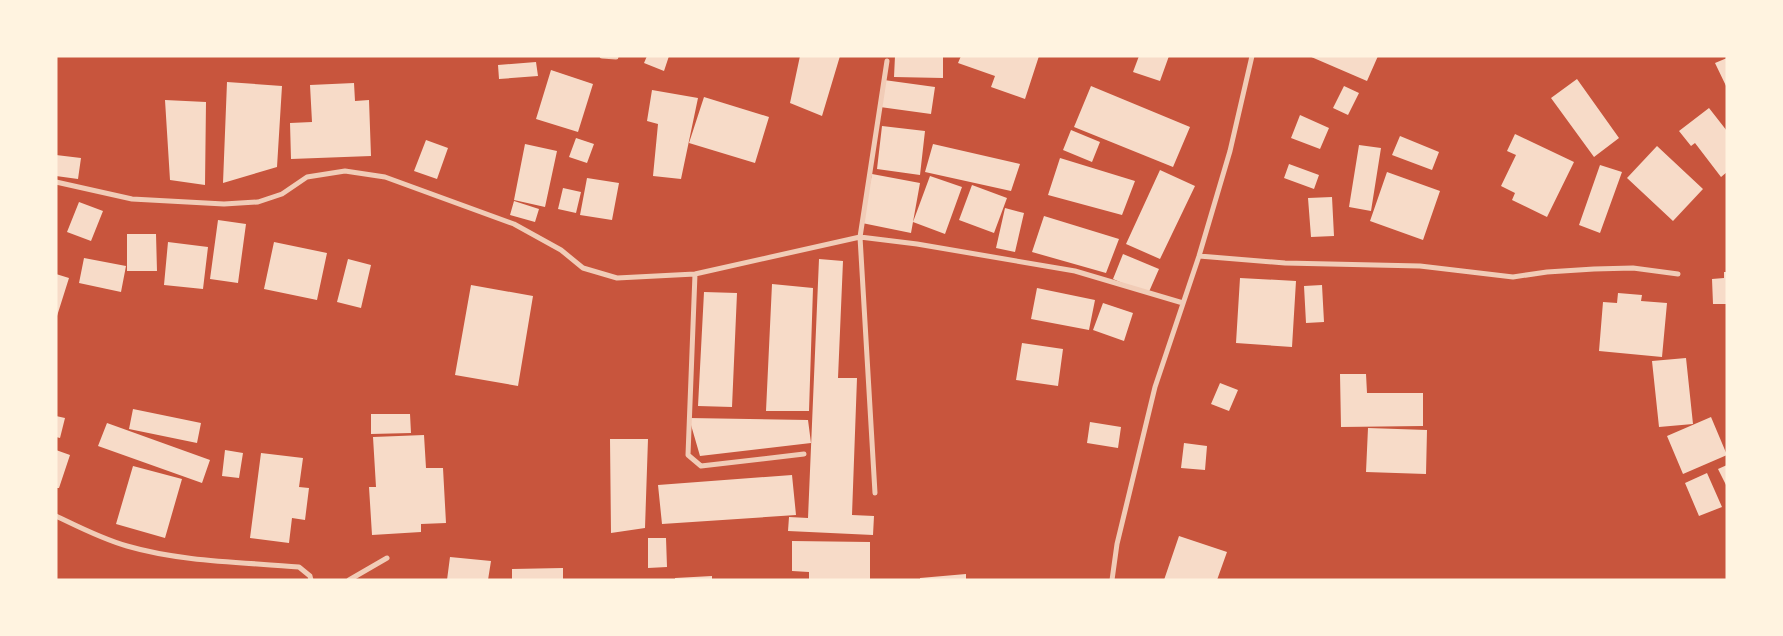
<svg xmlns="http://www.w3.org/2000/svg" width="1783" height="636" viewBox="0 0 1783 636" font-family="Lora,serif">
<rect width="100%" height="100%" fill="#c8553d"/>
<path fill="#f7dbc8" d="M 647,56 L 669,56 L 664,71 L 644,63 Z
M 800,56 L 840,56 L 822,116 L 790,103 Z
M 895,56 L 943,56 L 943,78 L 894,77 Z
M 961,56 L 1039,56 L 1025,99 L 991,87 L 995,76 L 958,63 Z
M 1139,56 L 1169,56 L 1160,81 L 1133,72 Z
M 1309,56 L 1378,56 L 1367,81 Z
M 1727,58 L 1727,88 L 1715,63 Z
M 536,62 L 538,76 L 499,79 L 498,65 Z
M 551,70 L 593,84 L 578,132 L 536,119 Z
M 1577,79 L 1619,138 L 1594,157 L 1551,98 Z
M 884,80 L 935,87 L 931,114 L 880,107 Z
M 227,82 L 282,86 L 277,167 L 223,183 Z
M 354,83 L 355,101 L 369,100 L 371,156 L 291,159 L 290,123 L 312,122 L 310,85 Z
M 1091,86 L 1190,127 L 1173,167 L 1074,127 Z
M 1344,86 L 1359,93 L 1348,115 L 1333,108 Z
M 652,90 L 698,98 L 681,179 L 653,176 L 658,124 L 647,121 Z
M 704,97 L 769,117 L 755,163 L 689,143 Z
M 165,100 L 206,102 L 205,185 L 170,180 Z
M 1709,108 L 1727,131 L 1727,172 L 1721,177 L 1695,143 L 1691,146 L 1679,131 Z
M 1300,115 L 1329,128 L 1320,149 L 1291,138 Z
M 882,126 L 925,131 L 920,175 L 877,169 Z
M 1071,130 L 1100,142 L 1092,162 L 1063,150 Z
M 1515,134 L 1574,162 L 1547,217 L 1512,200 L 1515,193 L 1501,186 L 1516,155 L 1507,151 Z
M 1400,136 L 1439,152 L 1432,170 L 1392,155 Z
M 576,138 L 594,144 L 587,163 L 569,157 Z
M 426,140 L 448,148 L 437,179 L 414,171 Z
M 525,144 L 557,151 L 545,207 L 514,200 Z
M 933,144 L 1020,164 L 1011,191 L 925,172 Z
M 1359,145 L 1381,148 L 1371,211 L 1349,207 Z
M 1657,146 L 1703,189 L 1673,221 L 1627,178 Z
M 56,155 L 81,158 L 78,179 L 56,176 Z
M 1060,158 L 1135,181 L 1122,215 L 1048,195 Z
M 1289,164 L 1319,175 L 1314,189 L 1284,178 Z
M 1600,165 L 1622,172 L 1600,233 L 1579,225 Z
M 1160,170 L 1195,186 L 1160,259 L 1126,244 Z
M 1387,172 L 1440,191 L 1423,240 L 1370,221 Z
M 872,174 L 920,183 L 913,222 L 930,176 L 962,187 L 945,234 L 913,222 L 911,233 L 862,223 Z
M 587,178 L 619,183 L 612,220 L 580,215 Z
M 972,185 L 1007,198 L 994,233 L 959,220 Z
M 563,188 L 581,192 L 576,213 L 558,209 Z
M 1332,197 L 1334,236 L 1311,237 L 1308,198 Z
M 514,201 L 539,209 L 535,222 L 510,215 Z
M 79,202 L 103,211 L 91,241 L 67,232 Z
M 1005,208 L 1024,213 L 1015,252 L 996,248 Z
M 1044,216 L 1119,239 L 1106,273 L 1032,252 Z
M 218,220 L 246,224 L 238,283 L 210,279 Z
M 127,234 L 156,234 L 157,271 L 127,271 Z
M 168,242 L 208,247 L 203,289 L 164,285 Z
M 274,242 L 327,253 L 317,300 L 264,289 Z
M 1123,254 L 1159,269 L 1148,294 L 1113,279 Z
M 84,258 L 126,266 L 121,292 L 79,283 Z
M 348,259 L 371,265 L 361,308 L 337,302 Z
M 819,259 L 843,261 L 838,378 L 857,378 L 852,515 L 874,516 L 873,535 L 788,531 L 789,517 L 808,518 Z
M 1724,272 L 1727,272 L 1727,304 L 1713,304 L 1712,279 L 1724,278 Z
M 56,274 L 69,278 L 57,316 L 56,316 Z
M 1240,278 L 1296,281 L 1292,347 L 1236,343 Z
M 772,284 L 813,288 L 809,411 L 766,411 Z
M 471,285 L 533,296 L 518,386 L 455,375 Z
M 1322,285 L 1324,322 L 1306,323 L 1304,286 Z
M 1037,288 L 1095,300 L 1089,330 L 1031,319 Z
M 704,292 L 737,293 L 732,407 L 698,406 Z
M 1618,293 L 1642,295 L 1641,301 L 1667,303 L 1662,357 L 1599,351 L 1603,302 L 1617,303 Z
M 1103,303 L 1133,313 L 1124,341 L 1093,330 Z
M 1022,343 L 1063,349 L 1058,386 L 1016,380 Z
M 1686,358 L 1693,424 L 1659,427 L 1652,361 Z
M 1340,374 L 1366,374 L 1367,393 L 1423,393 L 1423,426 L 1341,427 Z
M 1220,383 L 1238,390 L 1229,411 L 1211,404 Z
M 133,409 L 201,423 L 197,443 L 129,429 Z
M 371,414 L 410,414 L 411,433 L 371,434 Z
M 56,416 L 65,418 L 60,438 L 56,437 Z
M 1711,417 L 1727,455 L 1683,474 L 1667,436 Z
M 689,418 L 808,420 L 811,443 L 700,456 Z
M 1090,422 L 1121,427 L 1118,448 L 1087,443 Z
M 107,423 L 210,460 L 202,483 L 98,446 Z
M 1368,428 L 1427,430 L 1426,474 L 1366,472 Z
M 424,435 L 426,468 L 443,468 L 446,523 L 421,524 L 421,532 L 372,535 L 369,487 L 376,487 L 373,437 Z
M 610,439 L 648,439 L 645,528 L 611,533 Z
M 1184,443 L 1207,446 L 1205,470 L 1181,468 Z
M 56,450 L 70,455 L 59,488 L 56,488 Z
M 225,450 L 243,453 L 239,478 L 222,476 Z
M 261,453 L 303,458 L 299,487 L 309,488 L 305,520 L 292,518 L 289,543 L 250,538 Z
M 1727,465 L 1727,487 L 1718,469 Z
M 133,466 L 182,479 L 165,538 L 116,524 Z
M 1707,473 L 1722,507 L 1699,516 L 1685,483 Z
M 792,475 L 796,515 L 662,524 L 658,485 Z
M 1179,536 L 1227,552 L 1217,580 L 1164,580 Z
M 648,538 L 666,538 L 667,567 L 648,568 Z
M 792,541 L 870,542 L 870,580 L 809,580 L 809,572 L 792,571 Z
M 450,557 L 491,561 L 488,580 L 447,580 Z
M 563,568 L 563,580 L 512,580 L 512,569 Z
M 966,574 L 966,580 L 920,580 L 920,578 Z
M 712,576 L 712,580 L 675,580 L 675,578 Z"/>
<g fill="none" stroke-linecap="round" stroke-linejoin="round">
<path stroke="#f1ccb7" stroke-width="5" d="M 602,56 L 616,57
M 56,182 L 132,199 L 224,204 L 258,202 L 282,194 L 307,177 L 345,171 L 385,177 L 514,224 L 561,250 L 583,268 L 617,278 L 695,274 L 860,237 L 917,244 L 1075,271 L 1183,303
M 1199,256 L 1285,263 L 1420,266 L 1513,277 L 1547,272 L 1594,269 L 1633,268 L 1678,274
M 695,274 L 688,455 L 701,466 L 804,454
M 875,493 L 860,237 L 887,61
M 56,516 C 79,527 102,539 127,546 C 182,562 242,562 299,567 L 310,576 L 311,580
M 349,580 L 387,558
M 1112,580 L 1117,544 L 1155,387 L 1199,256 L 1230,151 L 1252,56"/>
</g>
<rect width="1783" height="636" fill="none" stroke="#fff3e0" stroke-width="115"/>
</svg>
